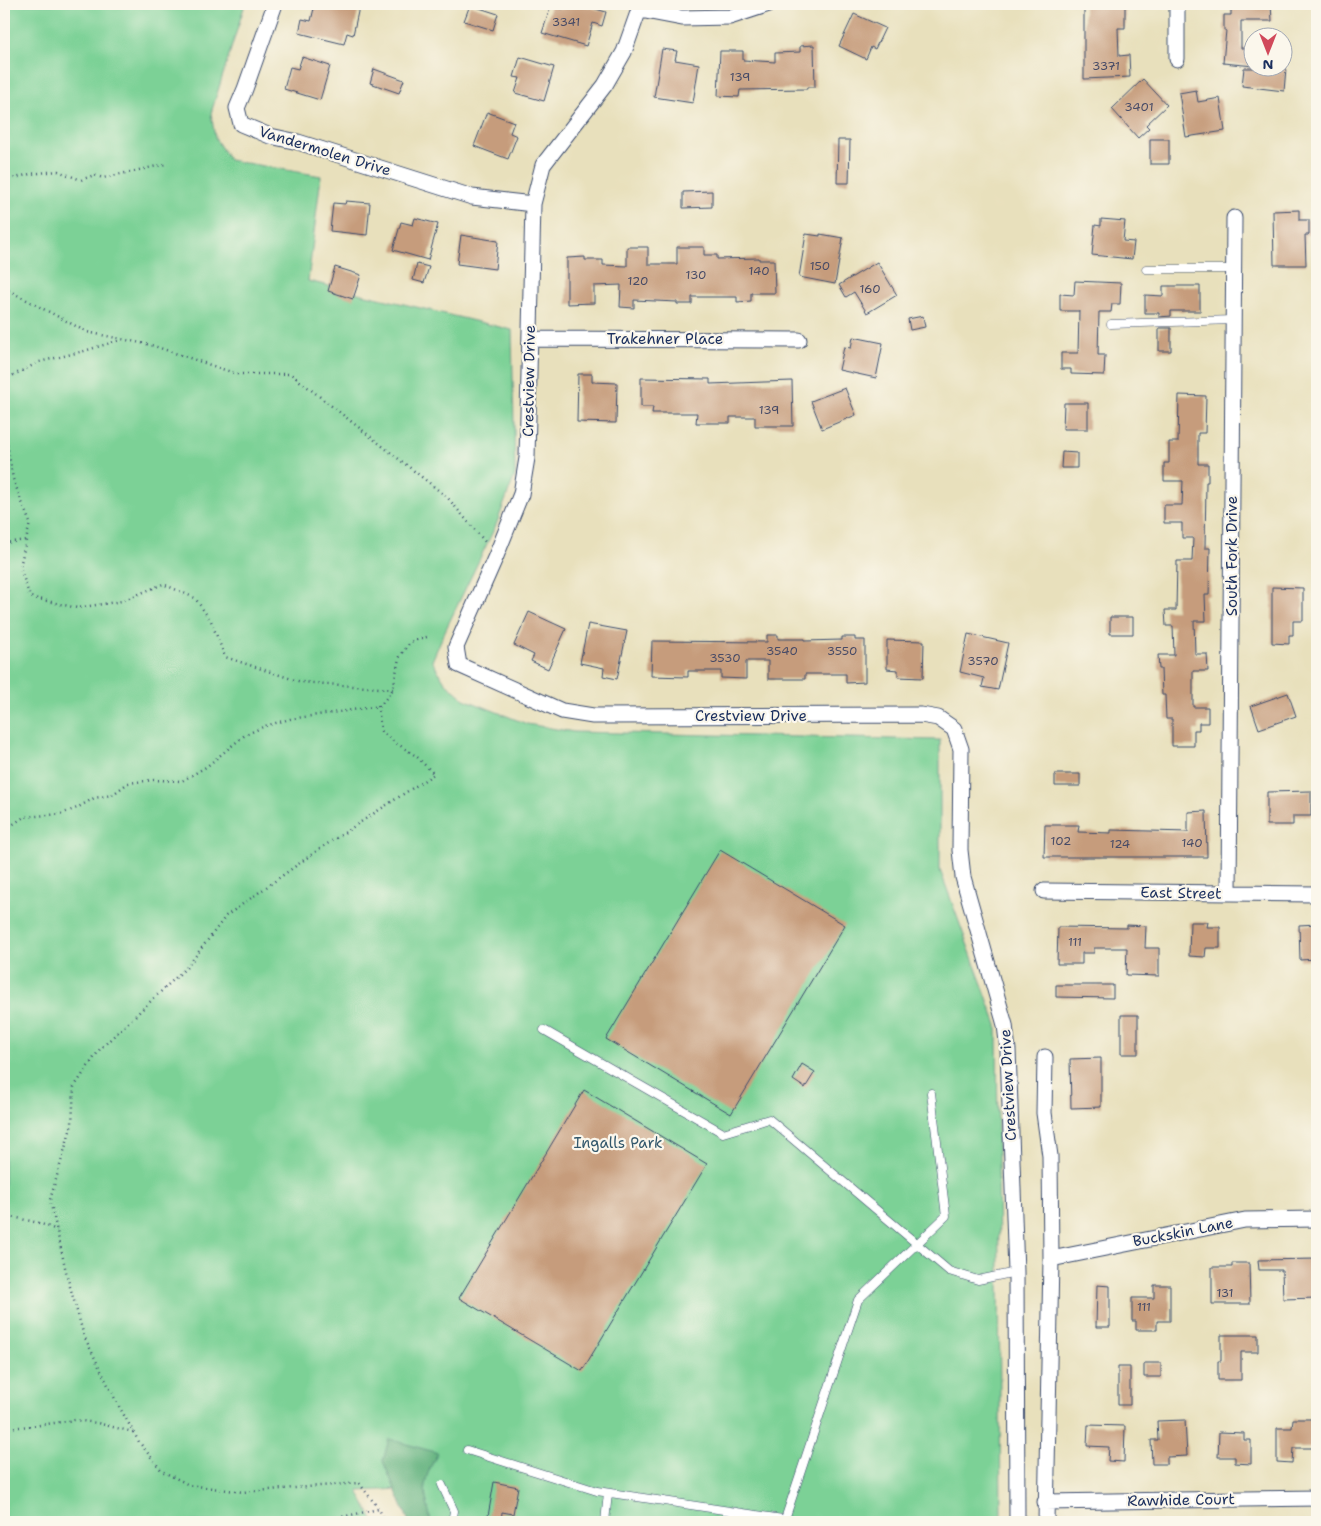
<svg xmlns="http://www.w3.org/2000/svg" width="1321" height="1526" viewBox="0 0 1321 1526" font-family="'Shantell Sans',sans-serif">
<rect width="100%" height="100%" fill="#fbf7ec"/>
<filter id="ink" filterUnits="userSpaceOnUse"><feTurbulence type="fractalNoise" baseFrequency=".02" numOctaves="2"/><feDisplacementMap in="SourceGraphic" scale="10" xChannelSelector="R" yChannelSelector="G"/><feConvolveMatrix kernelMatrix="1 2 1 2 8 2 1 2 1" color-interpolation-filters="sRGB"/></filter>
<filter id="wash" filterUnits="userSpaceOnUse"><feTurbulence type="fractalNoise" baseFrequency=".0096" numOctaves="4" result="noise"/><feDisplacementMap in="SourceGraphic" scale="20" xChannelSelector="R" yChannelSelector="G"/><feGaussianBlur stdDeviation="1.12" result="paint"/><feColorMatrix in="noise" values="0 0 0 0 0 0 0 0 0 0 0 0 0 0 0 0 0 1.4 0 .05"/><feComposite in="paint" operator="in"/></filter>
<g filter="url(#wash)">
<rect width="100%" height="100%" fill="#e8e0bc"/>
<path fill="#7bd196" stroke="#4b807a" d="M 4,4 L 245,4 L 211,113 L 215,138 L 229,160 L 321,176 L 308,281 L 512,330 L 515,475 L 496,525 L 444,633 L 432,661 L 445,682 L 464,699 L 527,724 L 574,732 L 940,740 L 940,870 L 997,1025 L 1001,1522 L 431,1522 L 423,1488 L 358,1491 L 374,1522 L 4,1522 Z"/>
<path fill="#64b37f" stroke="#40716e" d="M 389,1439 L 438,1453 C 420,1485 424,1487 431,1522 L 409,1522 L 383,1461 Z"/>
<g id="blocks">
<path fill="#c69c7c" d="M 315,4 L 344,4 L 359,7 L 353,35 L 347,33 L 344,44 L 299,33 L 302,19 L 311,21 Z
M 565,4 L 579,4 L 606,12 L 602,26 L 593,23 L 586,46 L 542,33 L 551,6 L 563,9 Z
M 1084,4 L 1125,4 L 1125,28 L 1118,28 L 1119,56 L 1129,55 L 1130,77 L 1084,79 Z
M 1231,4 L 1271,4 L 1272,21 L 1241,21 L 1241,48 L 1254,49 L 1254,66 L 1223,63 L 1226,30 L 1224,30 L 1224,15 L 1231,15 Z
M 470,5 L 498,14 L 493,30 L 464,21 Z
M 854,14 L 885,28 L 875,49 L 871,47 L 866,59 L 839,46 Z
M 814,45 L 815,87 L 807,87 L 807,89 L 740,90 L 739,97 L 718,96 L 720,51 L 743,51 L 743,60 L 775,62 L 775,53 L 800,52 L 800,46 Z
M 662,49 L 677,51 L 675,60 L 699,64 L 693,103 L 654,97 Z
M 302,57 L 330,66 L 320,100 L 284,89 L 290,67 L 298,69 Z
M 520,57 L 554,67 L 544,101 L 515,93 L 520,78 L 514,77 Z
M 1244,68 L 1286,68 L 1284,91 L 1242,86 Z
M 374,69 L 404,80 L 399,93 L 370,83 Z
M 1143,79 L 1167,105 L 1146,125 L 1149,128 L 1138,138 L 1112,109 Z
M 1196,90 L 1198,102 L 1220,98 L 1225,131 L 1186,137 L 1179,93 Z
M 487,112 L 514,122 L 510,133 L 517,136 L 508,159 L 474,146 Z
M 1150,139 L 1169,139 L 1169,164 L 1150,164 Z
M 838,140 L 850,140 L 849,183 L 837,183 Z
M 712,191 L 712,207 L 683,208 L 683,192 Z
M 346,201 L 370,203 L 367,235 L 330,231 L 333,203 L 345,204 Z
M 1299,210 L 1299,220 L 1309,220 L 1309,235 L 1305,235 L 1306,265 L 1274,265 L 1273,211 Z
M 415,218 L 438,224 L 428,260 L 393,250 L 401,222 L 413,225 Z
M 1101,219 L 1125,221 L 1123,241 L 1134,242 L 1132,259 L 1092,255 L 1095,225 L 1101,226 Z
M 806,234 L 820,236 L 820,234 L 843,238 L 835,284 L 799,277 Z
M 461,235 L 498,241 L 495,269 L 457,264 Z
M 627,247 L 648,247 L 648,264 L 677,264 L 677,247 L 704,247 L 704,255 L 717,255 L 717,259 L 759,258 L 759,260 L 774,260 L 775,293 L 751,293 L 751,301 L 737,302 L 737,297 L 692,297 L 692,304 L 677,304 L 677,302 L 634,300 L 634,308 L 620,307 L 621,285 L 594,286 L 594,303 L 567,304 L 567,258 L 585,257 L 585,260 L 603,260 L 603,265 L 627,266 Z
M 877,262 L 897,295 L 867,313 L 854,292 L 846,297 L 839,285 Z
M 417,264 L 429,267 L 424,283 L 413,280 Z
M 335,267 L 361,275 L 353,299 L 328,291 Z
M 1075,281 L 1121,283 L 1120,304 L 1112,304 L 1111,312 L 1099,312 L 1098,355 L 1105,355 L 1104,375 L 1071,374 L 1071,369 L 1061,369 L 1061,353 L 1078,353 L 1079,311 L 1060,311 L 1060,294 L 1074,295 Z
M 1163,286 L 1200,286 L 1200,311 L 1171,311 L 1171,316 L 1159,317 L 1159,313 L 1145,313 L 1145,295 L 1163,296 Z
M 923,316 L 925,327 L 910,330 L 908,319 Z
M 1159,328 L 1171,328 L 1171,351 L 1159,351 Z
M 853,337 L 883,343 L 876,378 L 839,370 L 844,347 L 851,348 Z
M 578,374 L 592,374 L 592,382 L 617,383 L 616,423 L 577,422 Z
M 641,378 L 710,379 L 710,384 L 792,381 L 793,426 L 755,426 L 755,417 L 730,417 L 730,423 L 696,423 L 697,413 L 652,413 L 653,407 L 641,407 Z
M 845,388 L 856,415 L 822,429 L 811,401 Z
M 1179,395 L 1206,396 L 1205,433 L 1198,433 L 1198,464 L 1208,464 L 1208,482 L 1206,482 L 1205,548 L 1210,548 L 1209,595 L 1205,595 L 1206,621 L 1194,621 L 1195,654 L 1207,654 L 1208,671 L 1193,671 L 1193,707 L 1208,707 L 1208,723 L 1199,723 L 1199,730 L 1194,730 L 1194,746 L 1172,746 L 1172,719 L 1166,719 L 1165,695 L 1162,695 L 1161,669 L 1159,669 L 1158,655 L 1174,655 L 1173,626 L 1166,626 L 1165,610 L 1176,610 L 1177,561 L 1192,561 L 1193,538 L 1182,538 L 1182,523 L 1164,523 L 1164,505 L 1182,505 L 1183,481 L 1164,481 L 1164,463 L 1169,463 L 1169,442 L 1178,442 Z
M 1064,403 L 1088,403 L 1088,429 L 1063,429 Z
M 1062,452 L 1077,453 L 1077,468 L 1061,468 Z
M 1272,587 L 1303,588 L 1303,621 L 1293,621 L 1293,635 L 1289,635 L 1289,644 L 1272,643 Z
M 529,612 L 566,629 L 548,669 L 531,661 L 534,655 L 514,645 Z
M 1110,617 L 1133,617 L 1133,634 L 1110,634 Z
M 588,624 L 627,631 L 617,679 L 603,676 L 604,668 L 580,663 Z
M 968,634 L 1008,643 L 998,690 L 982,687 L 984,678 L 960,672 Z
M 767,635 L 778,635 L 778,639 L 805,639 L 805,641 L 842,640 L 842,637 L 855,637 L 855,640 L 865,640 L 865,682 L 846,683 L 846,674 L 805,674 L 805,679 L 768,679 L 768,661 L 746,661 L 746,679 L 721,678 L 721,671 L 688,671 L 688,677 L 651,676 L 652,641 L 767,642 Z
M 887,640 L 924,641 L 923,678 L 898,677 L 898,670 L 887,669 Z
M 1288,693 L 1296,716 L 1259,729 L 1251,706 Z
M 1055,774 L 1080,774 L 1080,786 L 1055,786 Z
M 1311,791 L 1311,816 L 1293,816 L 1293,825 L 1267,825 L 1267,792 Z
M 1206,811 L 1207,857 L 1044,857 L 1045,825 L 1079,825 L 1078,832 L 1111,833 L 1111,830 L 1188,832 L 1188,812 Z
M 720,850 L 845,925 L 731,1114 L 606,1039 Z
M 1190,922 L 1208,922 L 1207,927 L 1220,927 L 1220,948 L 1206,948 L 1205,957 L 1189,956 Z
M 1317,924 L 1317,959 L 1300,960 L 1299,925 Z
M 1127,925 L 1146,926 L 1145,948 L 1159,948 L 1159,976 L 1126,975 L 1127,948 L 1094,948 L 1094,953 L 1082,953 L 1082,964 L 1057,964 L 1058,927 L 1127,928 Z
M 1056,985 L 1113,985 L 1113,998 L 1056,997 Z
M 1121,1015 L 1138,1015 L 1138,1054 L 1121,1054 Z
M 1101,1058 L 1101,1107 L 1071,1108 L 1070,1059 Z
M 802,1064 L 815,1072 L 805,1088 L 793,1080 Z
M 584,1090 L 707,1164 L 582,1371 L 459,1298 Z
M 1317,1259 L 1317,1298 L 1283,1299 L 1282,1270 L 1259,1270 L 1258,1260 Z
M 1232,1263 L 1249,1263 L 1250,1304 L 1212,1304 L 1212,1267 L 1232,1267 Z
M 1097,1285 L 1110,1286 L 1110,1327 L 1096,1327 Z
M 1154,1285 L 1170,1285 L 1170,1321 L 1157,1321 L 1157,1330 L 1136,1330 L 1136,1321 L 1132,1321 L 1132,1298 L 1154,1298 Z
M 1221,1335 L 1258,1335 L 1258,1352 L 1241,1352 L 1241,1380 L 1218,1380 L 1218,1361 L 1221,1361 Z
M 1144,1363 L 1161,1363 L 1161,1377 L 1144,1377 Z
M 1118,1367 L 1130,1367 L 1130,1405 L 1118,1405 Z
M 1293,1419 L 1315,1419 L 1314,1448 L 1293,1448 L 1292,1463 L 1277,1462 L 1277,1428 L 1292,1428 Z
M 1185,1420 L 1187,1456 L 1167,1457 L 1167,1464 L 1152,1464 L 1151,1440 L 1158,1440 L 1157,1421 Z
M 1088,1425 L 1125,1426 L 1124,1462 L 1108,1461 L 1109,1447 L 1087,1446 Z
M 1219,1432 L 1244,1433 L 1244,1440 L 1251,1440 L 1251,1464 L 1235,1463 L 1235,1457 L 1218,1457 Z
M 494,1482 L 518,1487 L 513,1514 L 502,1512 L 501,1522 L 487,1522 Z"/>
</g>
</g>
<g filter="url(#ink)">
<use href="#blocks" fill-opacity="0" stroke="#3a4a6c" stroke-width="1"/>
<g fill="none" stroke-linecap="round" stroke-linejoin="round">
<g stroke="#3a4a6c" stroke-width="9">
<path id="service" d="M 1146,269 L 1234,269
M 1111,324 L 1233,320
M 544,1030 L 723,1133 L 769,1119 L 949,1271 L 978,1280 L 1016,1272
M 467,1450 L 597,1491 L 803,1522
M 442,1485 L 454,1511 L 452,1522
M 605,1522 L 608,1493
M 784,1522 L 858,1300 L 946,1216 L 931,1093"/>
</g>
<g stroke="#3a4a6c" stroke-width="17">
<path id="minor" d="M 275,4 L 245,89 L 237,108 L 241,124 L 270,136 L 298,142 L 472,197 L 533,204
M 641,4 L 624,52 L 605,85 L 543,165 L 533,204 L 527,458 L 521,494 L 496,556 L 456,647 L 459,665 L 562,711 L 593,716 L 921,715 L 938,718 L 954,729 L 961,749 L 960,850 L 963,877 L 1005,1025 L 1008,1050 L 1016,1272 L 1017,1522
M 640,10 L 682,18 L 730,17 L 769,4
M 1177,59 L 1177,4
M 530,339 L 799,340
M 1044,891 L 1317,894
M 1229,893 L 1234,218
M 1045,1057 L 1044,1113 L 1050,1156 L 1051,1259 L 1046,1522
M 1051,1259 L 1245,1220 L 1317,1219
M 1045,1502 L 1317,1498"/>
</g>
<path stroke="#3a4a6c" stroke-width="2.5" stroke-dasharray="1 4" stroke-linecap="butt" d="M 4,181 L 30,174 L 58,171 L 81,180 L 94,175 L 103,178 L 166,164
M 4,288 L 87,332 L 151,345 L 237,374 L 291,374 L 447,497 L 486,543
M 4,380 L 39,362 L 84,351 L 120,340
M 4,425 L 13,479 L 30,523 L 20,567 L 30,597 L 77,608 L 122,601 L 163,584 L 195,598 L 211,621 L 225,657 L 301,682 L 393,689
M 4,543 L 26,540
M 378,706 L 381,731 L 393,741 L 416,756 L 434,774 L 318,850 L 226,916 L 188,966 L 100,1049 L 74,1087 L 72,1124 L 50,1200 L 67,1276 L 84,1336 L 115,1399 L 139,1442 L 162,1471 L 189,1485 L 243,1492 L 359,1483 L 379,1509 L 385,1522
M 4,827 L 12,825 L 24,817 L 61,814 L 77,808 L 94,798 L 112,795 L 128,783 L 154,780 L 182,781 L 206,767 L 245,735 L 265,726 L 290,719 L 380,706 L 393,689 L 399,658 L 410,642 L 427,637
M 4,1215 L 39,1223 L 57,1230
M 4,1428 L 33,1426 L 75,1420 L 97,1423 L 133,1432
M 318,1522 L 379,1509"/>
<use href="#service" stroke="#fff" stroke-width="8"/>
<use href="#minor" stroke="#fff" stroke-width="15"/>
</g>
</g>
<g text-anchor="middle" stroke-width="4.5" stroke-linejoin="round" paint-order="stroke">
<g font-size="12" fill="#464a66">
<text x="566" y="26">3341</text>
<text x="1106" y="70">3371</text>
<text x="740" y="81">139</text>
<text x="1139" y="111">3401</text>
<text x="820" y="270">150</text>
<text x="759" y="275">140</text>
<text x="696" y="279">130</text>
<text x="638" y="285">120</text>
<text x="870" y="293">160</text>
<text x="769" y="414">139</text>
<text x="782" y="655">3540</text>
<text x="842" y="655">3550</text>
<text x="725" y="662">3530</text>
<text x="983" y="665">3570</text>
<text x="1061" y="845">102</text>
<text x="1192" y="847">140</text>
<text x="1120" y="848">124</text>
<text x="1075" y="946">111</text>
<text x="1225" y="1297">131</text>
<text x="1144" y="1311">111</text>
</g>
<g font-size="15" fill="#1b2f5e" stroke="#fbf7ec">
<text transform="translate(325 151) rotate(17)" y="5">Vandermolen Drive</text>
<text x="665" y="344">Trakehner Place</text>
<text transform="translate(529 381) rotate(-89)" y="5">Crestview Drive</text>
<text transform="translate(1232 556) rotate(-90)" y="5">South Fork Drive</text>
<text x="751" y="721">Crestview Drive</text>
<text transform="translate(1181 893) rotate(1)" y="5">East Street</text>
<text transform="translate(1008 1085) rotate(-93)" y="5">Crestview Drive</text>
<text transform="translate(1183 1232) rotate(-11)" y="5">Buckskin Lane</text>
<text transform="translate(1181 1500) rotate(-1)" y="5">Rawhide Court</text>
</g>
<g font-size="15" fill="#33586c" stroke="#fbf7ec">
<text x="618" y="1148">Ingalls Park</text>
</g>
</g>
<rect width="1321" height="1526" fill="none" stroke="#fbf7ec" stroke-width="20"/>
<g transform="translate(1268 52) rotate(180)"><circle r="24" fill="#fbf7ec" stroke="#a1a7b3"/>
<path d="M0-4L9 19L0 12L-9 19Z" fill="#d1495b"/>
<text y="-8" font-size="14" font-weight="bold" text-anchor="middle" fill="#1b2f5e">N</text>
</g>
</svg>
